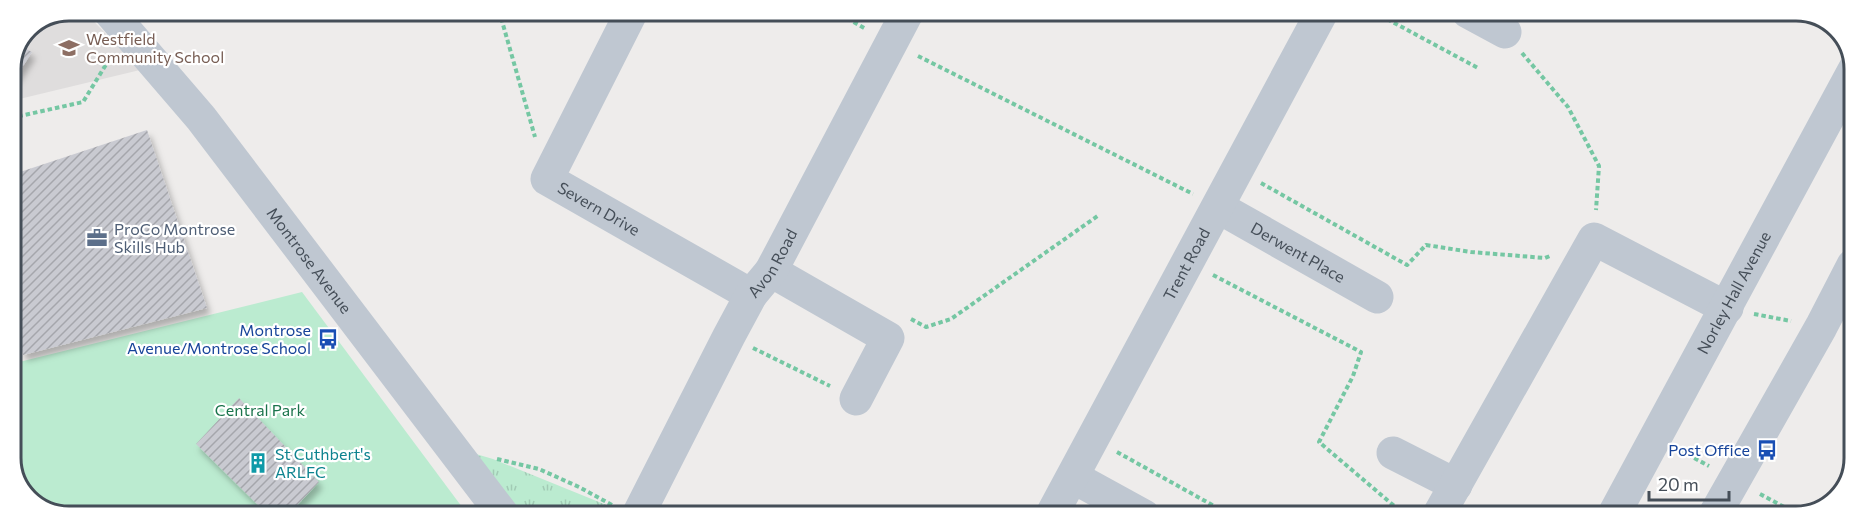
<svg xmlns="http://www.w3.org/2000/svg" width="1865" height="527" viewBox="0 0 1865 527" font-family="Commissioner,sans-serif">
<defs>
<pattern id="grass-tufts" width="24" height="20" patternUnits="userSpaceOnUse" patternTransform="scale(1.5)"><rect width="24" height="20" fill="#bbebd0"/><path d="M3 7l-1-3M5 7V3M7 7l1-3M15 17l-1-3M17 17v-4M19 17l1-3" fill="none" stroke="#a2cbb5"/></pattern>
<pattern id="building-hatch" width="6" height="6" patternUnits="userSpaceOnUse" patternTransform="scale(1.5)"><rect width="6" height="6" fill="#c9cad1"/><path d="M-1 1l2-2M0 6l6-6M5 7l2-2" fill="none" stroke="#a5a6ac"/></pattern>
<filter id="shadow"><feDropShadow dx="3.5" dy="6" stdDeviation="3" flood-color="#0004"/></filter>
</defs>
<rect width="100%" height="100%" fill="#eeeceb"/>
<path fill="#dfdddd" d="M 70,11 L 84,11 L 140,70 L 11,101 L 11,69 L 28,28 Z"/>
<path fill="url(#grass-tufts)" d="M 452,447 L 493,459 L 631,515 L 510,515 Z"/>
<path fill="#bbebd0" d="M 302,292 L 468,515 L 55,515 L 25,496 L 11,465 L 11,364 Z"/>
<path fill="url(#building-hatch)" filter="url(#shadow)" d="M 20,46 L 32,52 L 11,85 L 11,69 Z
M 147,130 L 207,308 L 23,355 L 11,300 L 11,175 Z
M 239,398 L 319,482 L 288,515 L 268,515 L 196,444 Z"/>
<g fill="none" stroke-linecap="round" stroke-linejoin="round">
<path stroke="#75c7a3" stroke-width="4" stroke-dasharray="4.5 3" stroke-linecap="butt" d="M 501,11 L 500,14 L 535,137
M 834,11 L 866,29
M 1374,12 L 1478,68
M 1522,53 L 1568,107 L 1599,166 L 1596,210
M 918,56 L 1193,194
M 11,118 L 83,102 L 110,58
M 1261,183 L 1407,265 L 1426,245 L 1471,252 L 1545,258 L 1550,256
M 1213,275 L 1361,352 L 1353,376 L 1319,442 L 1406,516
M 1754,314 L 1791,321
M 911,319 L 926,327 L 951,319 L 1099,215
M 753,348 L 830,386
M 1681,451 L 1709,466
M 1117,452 L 1232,516
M 497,459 L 539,469 L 579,487 L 612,505
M 1760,494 L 1799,515"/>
<g stroke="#bfc7d1" stroke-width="33">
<path id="s1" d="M 109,11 L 201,118 L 503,515"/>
<path id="s2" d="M 632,11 L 547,179 L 751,295"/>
<path d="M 1468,12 L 1505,32"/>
<path id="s3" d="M 1218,207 L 1377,297"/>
<path d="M 771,271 L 888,338 L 856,399"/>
<path d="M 1393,453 L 1456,485"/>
<path d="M 1073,477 L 1144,516"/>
<path id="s4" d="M 638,515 L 729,336 L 751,295 L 771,271 L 908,11"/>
<path id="s5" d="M 1051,516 L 1322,12"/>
<path d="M 1438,516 L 1594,239 L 1727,308"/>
<path id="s6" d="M 1613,516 L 1854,70"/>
<path d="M 1714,516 L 1821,327 L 1853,265"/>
</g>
</g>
<defs>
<g id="school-bare" transform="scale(1.62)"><path d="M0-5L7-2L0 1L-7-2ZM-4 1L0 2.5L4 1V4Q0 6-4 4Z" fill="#8d6e63" stroke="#fff" stroke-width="2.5" paint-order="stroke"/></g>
<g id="office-bare" transform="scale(1.62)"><path d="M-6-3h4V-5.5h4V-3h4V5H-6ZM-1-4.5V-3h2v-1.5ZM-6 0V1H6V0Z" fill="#5c6f8a" stroke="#fff" stroke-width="2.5" paint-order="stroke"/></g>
<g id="bus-bare" transform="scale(1.62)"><path d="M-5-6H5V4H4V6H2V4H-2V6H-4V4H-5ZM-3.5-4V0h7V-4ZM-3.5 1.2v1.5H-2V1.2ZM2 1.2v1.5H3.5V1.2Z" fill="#1a4fb4" stroke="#fff" stroke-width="2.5" paint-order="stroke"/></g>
<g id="building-bare" transform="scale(1.62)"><path d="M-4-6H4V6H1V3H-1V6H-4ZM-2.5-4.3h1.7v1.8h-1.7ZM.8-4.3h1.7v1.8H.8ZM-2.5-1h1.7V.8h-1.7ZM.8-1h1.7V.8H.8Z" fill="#0f9aa8" stroke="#fff" stroke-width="2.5" paint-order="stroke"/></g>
</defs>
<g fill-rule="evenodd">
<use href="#school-bare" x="69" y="48"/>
<use href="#office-bare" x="97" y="238"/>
<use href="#bus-bare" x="328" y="339"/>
<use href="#bus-bare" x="1767" y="450"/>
<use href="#building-bare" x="258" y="463"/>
</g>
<g text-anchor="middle" stroke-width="4.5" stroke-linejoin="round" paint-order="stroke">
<g font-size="16" fill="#785e54" stroke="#fff" text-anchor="start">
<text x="86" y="45">Westfield<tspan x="86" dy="18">Community School</tspan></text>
</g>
<g font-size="16" fill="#454e58" stroke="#fff">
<text dy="6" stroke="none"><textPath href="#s2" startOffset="248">Severn Drive</textPath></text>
<text dy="6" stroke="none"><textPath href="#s3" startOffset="92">Derwent Place</textPath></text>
<text dy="6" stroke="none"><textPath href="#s1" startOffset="320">Montrose Avenue</textPath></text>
<text dy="6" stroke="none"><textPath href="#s4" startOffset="286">Avon Road</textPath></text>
<text dy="6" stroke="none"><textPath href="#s5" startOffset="286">Trent Road</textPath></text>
<text dy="6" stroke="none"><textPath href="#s6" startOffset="254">Norley Hall Avenue</textPath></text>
</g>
<g font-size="16" fill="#4e5e75" stroke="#fff" text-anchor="start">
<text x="114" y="235">ProCo Montrose<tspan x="114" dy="18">Skills Hub</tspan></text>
</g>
<g font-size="16" fill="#164399" stroke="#fff" text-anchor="end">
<text x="311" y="336">Montrose<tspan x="311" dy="18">Avenue/Montrose School</tspan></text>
<text x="1750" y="456">Post Office</text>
</g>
<g font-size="16" fill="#1b744c" stroke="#fff">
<text x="260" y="416">Central Park</text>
</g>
<g font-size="16" fill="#0d838f" stroke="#fff" text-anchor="start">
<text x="275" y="460">St Cuthbert's<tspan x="275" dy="18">ARLFC</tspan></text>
</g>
</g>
<path d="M0 0H1865V527H0ZM69 21H1796A48 48 0 0 1 1844 69V458A48 48 0 0 1 1796 506H69A48 48 0 0 1 21 458V69A48 48 0 0 1 69 21Z" fill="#fff" fill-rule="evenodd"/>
<path fill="none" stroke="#454e58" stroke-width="3" d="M69 21H1796A48 48 0 0 1 1844 69V458A48 48 0 0 1 1796 506H69A48 48 0 0 1 21 458V69A48 48 0 0 1 69 21Z"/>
<path d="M1649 491v9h80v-9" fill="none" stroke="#454e58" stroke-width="3"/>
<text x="1658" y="491" font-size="18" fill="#454e58" stroke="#ffffff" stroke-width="4.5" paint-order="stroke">20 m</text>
</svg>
